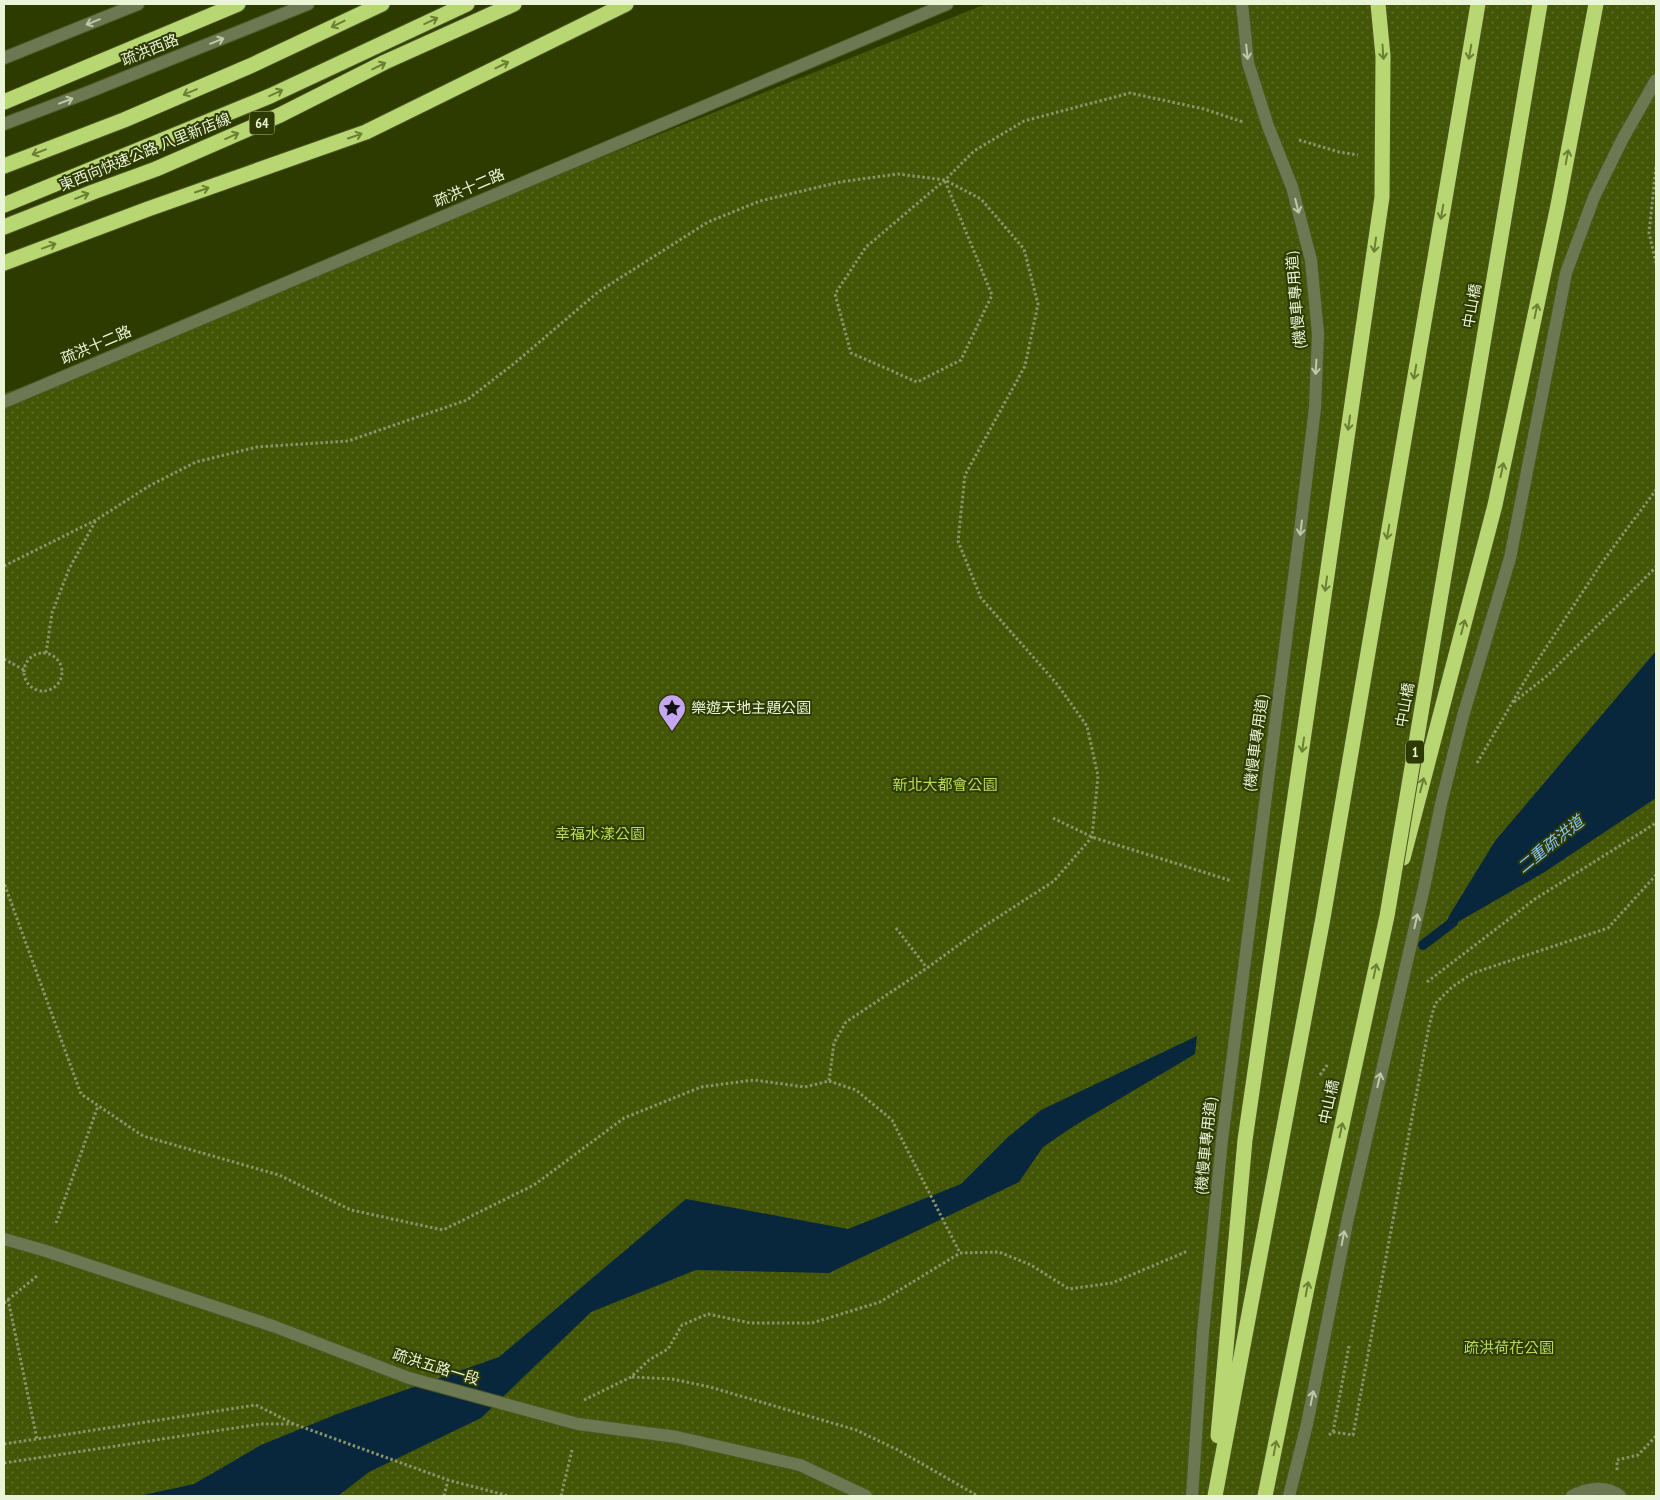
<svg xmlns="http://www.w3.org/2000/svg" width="1660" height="1500" viewBox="0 0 1660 1500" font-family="'PT Sans Narrow','Noto Sans TC',sans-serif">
<defs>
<pattern id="park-dots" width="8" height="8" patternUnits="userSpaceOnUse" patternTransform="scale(1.25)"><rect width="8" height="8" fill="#435607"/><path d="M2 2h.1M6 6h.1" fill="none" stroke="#5e6f2a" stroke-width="1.8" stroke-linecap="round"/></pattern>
</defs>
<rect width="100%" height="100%" fill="#2d3a00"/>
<path fill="url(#park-dots)" d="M 986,4 L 1656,4 L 1656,1496 L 4,1496 L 4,393 L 30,385 Z"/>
<path fill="#09273c" d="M 1656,651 L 1656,798 L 1543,873 L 1444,930 L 1449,916 L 1495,841 Z
M 1197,1036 L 1195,1054 L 1074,1126 L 1043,1147 L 1019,1182 L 829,1273 L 696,1270 L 591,1312 L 481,1418 L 369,1472 L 338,1496 L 139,1496 L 194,1484 L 261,1445 L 337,1414 L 499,1357 L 686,1199 L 848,1229 L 961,1184 L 1008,1137 L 1041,1110 Z"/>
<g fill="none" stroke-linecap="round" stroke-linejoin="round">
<path stroke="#09273c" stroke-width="10" d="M 1423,945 L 1453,922"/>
<g stroke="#4b5822" stroke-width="14">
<path id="minor" d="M 4,58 L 138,4
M 4,124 L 86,93 L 308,4
M 4,402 L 947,4
M 4,1239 L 46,1251 L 273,1326 L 409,1378 L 578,1424 L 677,1437 L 800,1465 L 866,1496
M 1572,1496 C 1586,1488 1606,1485 1620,1496"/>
</g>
<g stroke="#4b5822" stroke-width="17">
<path id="highway" d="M 4,102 L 238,4
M 4,166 L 124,120 L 250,66 L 382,4
M 4,205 L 270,96 L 467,4
M 4,227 L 93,192 L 156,169 L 280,115 L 385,62 L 514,4
M 4,263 L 148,209 L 366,132 L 626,4
M 1403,858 L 1495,505 L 1558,205 L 1596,4"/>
</g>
<path stroke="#899468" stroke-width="3" stroke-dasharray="2.5 2.5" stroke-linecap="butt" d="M 1299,140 L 1339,152 L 1358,155
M 1656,167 L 1649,233 L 1656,263
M 945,181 L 992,295 L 961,360 L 917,382 L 851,353 L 835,294 L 866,247 L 945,180 L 974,151 L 1024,121 L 1130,93 L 1204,109 L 1243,122
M 4,566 L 96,520 L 149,486 L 196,462 L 257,447 L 348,441 L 467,400 L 516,362 L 598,292 L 708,222 L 760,201 L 840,182 L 898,174 L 945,180 L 981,199 L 1024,249 L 1038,304 L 1025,366 L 965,475 L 958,541 L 981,598 L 1057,684 L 1087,726 L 1098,776 L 1092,837 L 1054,881 L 986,925 L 927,968 L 846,1022 L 834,1043 L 829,1081 L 805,1087 L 754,1080 L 701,1087 L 624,1118 L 534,1185 L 443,1230 L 351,1210 L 279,1175 L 143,1136 L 81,1094 L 4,883
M24 672a19 19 0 1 1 38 0a19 19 0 1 1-38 0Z
M 46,653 L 52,613 L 69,569 L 96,520
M 4,659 L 24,670
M 1514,702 L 1548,675 L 1656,567
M 1477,763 L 1530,672 L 1603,561 L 1656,490
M 1053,818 L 1092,837 L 1232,881
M 896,928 L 927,968
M 1427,982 L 1535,899 L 1656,823
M 1320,1075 L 1328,1064
M 829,1081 L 856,1090 L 892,1120 L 960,1253
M 56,1223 L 98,1106
M 8,1299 L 37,1439
M 4,1303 L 37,1276
M 632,1377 L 672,1379 L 710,1387 L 856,1430 L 898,1450 L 978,1496
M 584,1400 L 631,1377 L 649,1360 L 668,1349 L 682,1325 L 708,1314 L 750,1323 L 812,1323 L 880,1302 L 960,1253 L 999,1252 L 1031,1265 L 1069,1289 L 1112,1283 L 1188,1251
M 1333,1432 L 1349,1346
M 1329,1435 L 1333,1432 L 1353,1435 L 1429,1026 L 1435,1004 L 1452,987 L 1473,973 L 1608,928 L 1656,875
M 4,1444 L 256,1405 L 294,1424 L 448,1480 L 509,1496
M 4,1463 L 261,1424 L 293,1424
M 1617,1470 L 1617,1460 L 1638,1455 L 1656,1436
M 444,1496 L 448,1480
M 561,1496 L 572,1450"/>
<use href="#minor" stroke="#6c7852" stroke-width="12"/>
<use href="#highway" stroke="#b8d672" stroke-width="15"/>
<g stroke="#4b5822" stroke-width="14" stroke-linecap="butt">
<path id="minor-bridge" d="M 1192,1496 L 1203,1332 L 1222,1140 L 1301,523 L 1315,408 L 1318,334 L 1311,260 L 1292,187 L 1268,126 L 1248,63 L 1242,4
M 1289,1496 L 1307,1424 L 1348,1218 L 1425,883 L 1441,804 L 1463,716 L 1510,558 L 1566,273 L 1594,197 L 1622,140 L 1656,80"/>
</g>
<g stroke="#4b5822" stroke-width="17" stroke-linecap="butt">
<path id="highway-bridge" d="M 1218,1436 L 1245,1140 L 1382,197 L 1383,56 L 1378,4
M 1215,1496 L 1323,918 L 1478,4
M 1265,1496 L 1308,1283 L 1387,916 L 1540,4"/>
</g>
<use href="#minor-bridge" stroke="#6c7852" stroke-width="12"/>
<use href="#highway-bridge" stroke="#b8d672" stroke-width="15"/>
</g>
<defs><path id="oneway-shaft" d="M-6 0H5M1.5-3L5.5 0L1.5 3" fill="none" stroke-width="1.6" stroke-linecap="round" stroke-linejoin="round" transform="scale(1.25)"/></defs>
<g stroke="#6c8033">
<use href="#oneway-shaft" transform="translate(431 21) rotate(-25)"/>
<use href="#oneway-shaft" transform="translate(338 24) rotate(154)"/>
<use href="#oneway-shaft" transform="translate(1383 52) rotate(86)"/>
<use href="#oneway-shaft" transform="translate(1470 52) rotate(100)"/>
<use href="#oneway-shaft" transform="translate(502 65) rotate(-26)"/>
<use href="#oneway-shaft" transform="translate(379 66) rotate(-26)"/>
<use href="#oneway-shaft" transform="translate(190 92) rotate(157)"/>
<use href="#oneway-shaft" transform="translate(276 93) rotate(-25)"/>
<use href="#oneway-shaft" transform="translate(232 136) rotate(-24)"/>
<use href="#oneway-shaft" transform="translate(355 136) rotate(-19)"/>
<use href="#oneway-shaft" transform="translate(39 152) rotate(159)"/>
<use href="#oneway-shaft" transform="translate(1567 157) rotate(-79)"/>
<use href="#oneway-shaft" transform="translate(202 190) rotate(-19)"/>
<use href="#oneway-shaft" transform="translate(82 196) rotate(-22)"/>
<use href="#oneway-shaft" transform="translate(1442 212) rotate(100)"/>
<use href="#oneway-shaft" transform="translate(1375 245) rotate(98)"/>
<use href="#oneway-shaft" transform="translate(49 246) rotate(-20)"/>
<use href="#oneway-shaft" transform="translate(1536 311) rotate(-78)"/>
<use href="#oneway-shaft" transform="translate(1415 372) rotate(100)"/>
<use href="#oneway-shaft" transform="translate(1349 423) rotate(98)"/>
<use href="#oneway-shaft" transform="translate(1502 470) rotate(-78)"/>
<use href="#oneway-shaft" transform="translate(1388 532) rotate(100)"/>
<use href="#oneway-shaft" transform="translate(1326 584) rotate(98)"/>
<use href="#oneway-shaft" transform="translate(1463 627) rotate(-75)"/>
<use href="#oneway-shaft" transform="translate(1303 745) rotate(98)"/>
<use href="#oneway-shaft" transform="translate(1422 785) rotate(-75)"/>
<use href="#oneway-shaft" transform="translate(1375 971) rotate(-78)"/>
<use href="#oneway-shaft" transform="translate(1341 1130) rotate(-78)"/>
<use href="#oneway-shaft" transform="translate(1307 1289) rotate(-79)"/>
<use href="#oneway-shaft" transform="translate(1275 1448) rotate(-79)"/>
</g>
<g stroke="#bec9a8">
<use href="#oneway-shaft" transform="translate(93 22) rotate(158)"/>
<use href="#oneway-shaft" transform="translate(217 41) rotate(-22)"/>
<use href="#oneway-shaft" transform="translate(1247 52) rotate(84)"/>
<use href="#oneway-shaft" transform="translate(66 101) rotate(-21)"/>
<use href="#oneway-shaft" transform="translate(1297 206) rotate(76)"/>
<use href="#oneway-shaft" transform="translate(1316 367) rotate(93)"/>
<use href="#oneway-shaft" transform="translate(1301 528) rotate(97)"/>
<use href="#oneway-shaft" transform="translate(1416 921) rotate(-77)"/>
<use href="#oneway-shaft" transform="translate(1379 1080) rotate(-77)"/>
<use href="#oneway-shaft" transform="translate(1343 1238) rotate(-79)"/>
<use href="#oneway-shaft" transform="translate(1312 1398) rotate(-79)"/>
</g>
<defs>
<g id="sight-pin" transform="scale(1.4375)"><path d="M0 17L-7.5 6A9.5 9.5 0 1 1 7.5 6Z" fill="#c5a7f1" stroke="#2d3a00"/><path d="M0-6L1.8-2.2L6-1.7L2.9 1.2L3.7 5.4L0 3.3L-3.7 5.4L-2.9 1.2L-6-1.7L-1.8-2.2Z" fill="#111"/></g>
</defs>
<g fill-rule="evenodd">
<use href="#sight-pin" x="672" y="708"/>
</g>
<g text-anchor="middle" stroke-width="4" stroke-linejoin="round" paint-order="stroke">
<g fill="#2d3a00" stroke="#b1bc96" stroke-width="1">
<rect x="249.5" y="111.5" width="25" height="23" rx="4"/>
<rect x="1406" y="740.5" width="18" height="23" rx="4"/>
</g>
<g font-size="14" font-weight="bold" fill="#eaf4d7">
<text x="262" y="128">64</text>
<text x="1415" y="757">1</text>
</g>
<g font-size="15" fill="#eaf4d7" stroke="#2d3a00">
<text transform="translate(150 50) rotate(-22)" y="5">疏洪西路</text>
<text transform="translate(145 152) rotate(-22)" y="5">東西向快速公路 八里新店線</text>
<text transform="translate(469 188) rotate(-23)" y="5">疏洪十二路</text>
<text transform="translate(1296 300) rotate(-95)" y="5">(機慢車專用道)</text>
<text transform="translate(1472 306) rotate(-80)" y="5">中山橋</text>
<text transform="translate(96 345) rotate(-23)" y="5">疏洪十二路</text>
<text transform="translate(1405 705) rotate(-80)" y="5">中山橋</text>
<text transform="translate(1256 743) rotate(-82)" y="5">(機慢車專用道)</text>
<text transform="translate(1329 1102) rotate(-78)" y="5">中山橋</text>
<text transform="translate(1206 1146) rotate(-84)" y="5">(機慢車專用道)</text>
<text transform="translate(436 1367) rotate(17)" y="5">疏洪五路一段</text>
</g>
<g font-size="15" fill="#eaf4d7" stroke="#2d3a00" text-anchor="start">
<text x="691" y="713">樂遊天地主題公園</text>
</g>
<g font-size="15" fill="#b8dc5a" stroke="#2d3a00">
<text x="945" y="790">新北大都會公園</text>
<text x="600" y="839">幸福水漾公園</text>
<text x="1509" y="1353">疏洪荷花公園</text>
</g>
<g font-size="16" font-style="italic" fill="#86c6f8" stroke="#2d3a00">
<text transform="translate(1550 844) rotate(-39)" y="6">二重疏洪道</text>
</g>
</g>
<rect width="1660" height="1500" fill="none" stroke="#eaf4d7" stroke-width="10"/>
</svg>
